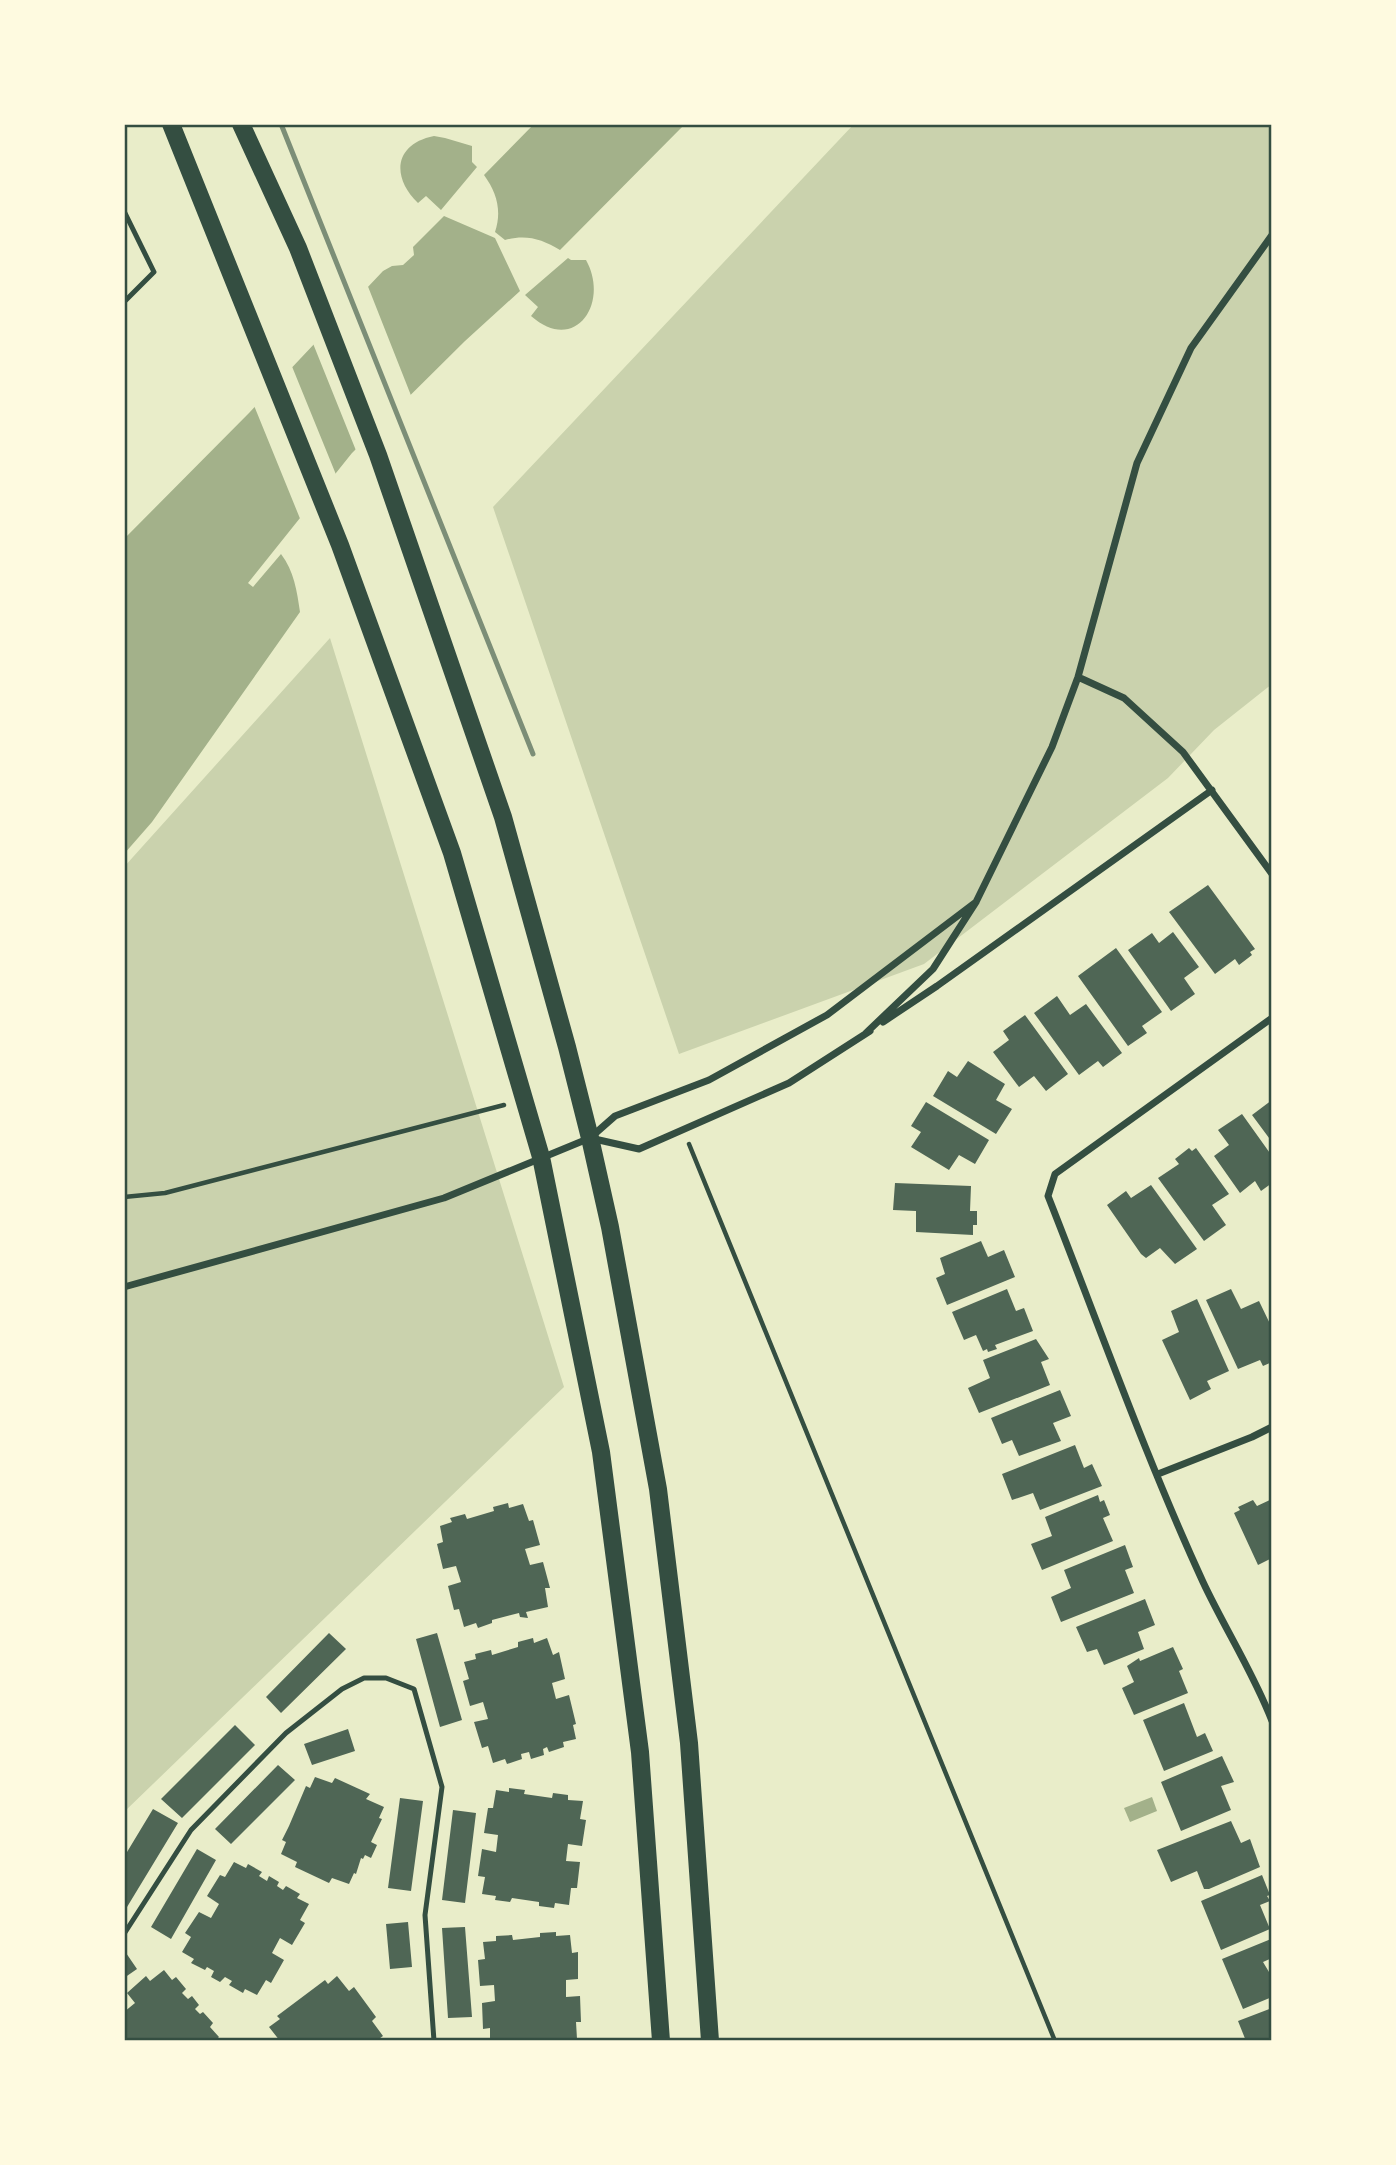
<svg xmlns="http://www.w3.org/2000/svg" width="1396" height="2165" viewBox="0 0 1396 2165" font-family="'Libre Baskerville',serif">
<rect width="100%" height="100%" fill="#e9edc9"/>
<path fill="#cad2ad" d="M 854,124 L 1272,124 L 1272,684 L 1214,730 L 1168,778 L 924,964 L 679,1054 L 493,507 Z
M 330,638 L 564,1387 L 124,1812 L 124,867 Z"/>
<path fill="#a3b18a" d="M 534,124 L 685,124 L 560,250 C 542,239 526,234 505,240 L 495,232 C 502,211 497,193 484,175 Z
M 434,136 L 445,138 L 472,146 L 472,162 L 477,167 L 441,210 L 426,196 L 418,203 C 391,177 394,144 434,136 Z
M 444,216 L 495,238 L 520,291 L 465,341 L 352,453 L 248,583 L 253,587 L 281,554 C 294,571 297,591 300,612 L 152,822 L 124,854 L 124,539 L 249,413 L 383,271 L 392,266 L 403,265 L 414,255 L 413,247 Z
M 568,258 L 571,260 L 586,260 C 610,303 575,355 531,316 L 538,307 L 525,295 Z
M 1152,1797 L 1157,1811 L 1130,1822 L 1124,1808 Z"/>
<path fill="#e9edc9" d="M 367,284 L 412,398 L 357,453 L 312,341 Z
M 291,364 L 337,477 L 301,521 L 253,403 Z"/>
<path fill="#4f6655" d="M 1208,885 L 1255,949 L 1250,952 L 1252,955 L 1239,965 L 1235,959 L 1215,974 L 1169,912 Z
M 1173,932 L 1199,967 L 1184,978 L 1195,994 L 1171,1011 L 1128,950 L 1152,933 L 1159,943 Z
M 1116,948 L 1162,1012 L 1142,1026 L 1147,1033 L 1128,1046 L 1078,976 Z
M 1057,996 L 1070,1015 L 1086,1004 L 1122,1053 L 1103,1067 L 1098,1061 L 1079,1075 L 1034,1013 Z
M 1025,1015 L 1068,1074 L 1046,1091 L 1034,1076 L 1019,1087 L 993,1052 L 1009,1040 L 1003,1031 Z
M 968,1061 L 1005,1084 L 996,1100 L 1012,1109 L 996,1134 L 933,1096 L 948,1071 L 957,1077 Z
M 1272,1100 L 1272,1142 L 1252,1115 Z
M 926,1102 L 989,1140 L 975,1164 L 959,1155 L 949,1170 L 911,1147 L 921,1132 L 911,1126 Z
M 1242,1114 L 1272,1156 L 1272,1183 L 1261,1191 L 1255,1181 L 1240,1193 L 1214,1156 L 1229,1145 L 1218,1130 Z
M 1189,1148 L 1192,1151 L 1196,1148 L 1229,1194 L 1212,1205 L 1226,1225 L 1204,1241 L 1158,1178 L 1179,1164 L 1175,1159 Z
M 895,1183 L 971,1186 L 970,1211 L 977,1211 L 977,1225 L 973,1225 L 973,1235 L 916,1232 L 916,1211 L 893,1210 Z
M 1151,1185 L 1197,1249 L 1175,1264 L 1160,1248 L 1146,1258 L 1141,1254 L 1107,1205 L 1126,1191 L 1131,1198 Z
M 981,1241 L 988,1257 L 1004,1250 L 1015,1277 L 947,1305 L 936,1278 L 945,1274 L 940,1258 Z
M 1007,1289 L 1016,1311 L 1024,1308 L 1033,1331 L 995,1345 L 997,1349 L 988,1352 L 987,1349 L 983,1351 L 976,1335 L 964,1340 L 952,1312 Z
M 1231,1289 L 1241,1309 L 1259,1301 L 1272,1328 L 1272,1362 L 1263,1366 L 1260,1360 L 1238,1369 L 1206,1300 Z
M 1197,1299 L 1229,1371 L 1207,1381 L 1211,1389 L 1190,1400 L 1162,1340 L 1179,1332 L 1171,1311 Z
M 1036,1339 L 1049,1359 L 1041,1362 L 1050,1385 L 979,1413 L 968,1388 L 990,1378 L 983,1360 Z
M 1060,1390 L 1071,1416 L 1053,1423 L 1061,1441 L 1019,1456 L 1012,1440 L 1002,1444 L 991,1418 Z
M 1075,1445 L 1084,1468 L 1092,1464 L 1102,1486 L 1040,1510 L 1033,1493 L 1012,1500 L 1002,1474 Z
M 1098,1495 L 1100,1502 L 1104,1500 L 1110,1515 L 1103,1518 L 1113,1541 L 1042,1570 L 1031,1544 L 1052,1536 L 1045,1517 Z
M 1272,1499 L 1272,1558 L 1258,1565 L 1234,1513 L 1240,1510 L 1238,1507 L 1253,1500 L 1257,1506 Z
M 508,1503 L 509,1508 L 523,1504 L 529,1521 L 533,1520 L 540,1545 L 525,1549 L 530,1565 L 543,1562 L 550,1588 L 545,1588 L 548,1607 L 526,1612 L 528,1618 L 520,1617 L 519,1613 L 492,1620 L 492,1623 L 478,1628 L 476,1623 L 464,1627 L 459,1609 L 454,1610 L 448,1586 L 461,1582 L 456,1566 L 443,1569 L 437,1544 L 443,1542 L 440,1526 L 452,1522 L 450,1518 L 465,1514 L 467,1519 L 494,1511 L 493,1507 Z
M 1125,1545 L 1133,1567 L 1125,1570 L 1134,1593 L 1061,1622 L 1051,1597 L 1071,1588 L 1064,1570 Z
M 1145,1599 L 1155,1625 L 1138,1632 L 1144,1649 L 1104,1665 L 1097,1649 L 1087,1652 L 1076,1627 Z
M 329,1633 L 346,1649 L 281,1713 L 266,1697 Z
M 437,1633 L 462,1720 L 440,1727 L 416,1639 Z
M 533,1638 L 534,1643 L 547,1638 L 553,1655 L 559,1652 L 565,1679 L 552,1683 L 556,1699 L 569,1695 L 576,1724 L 573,1725 L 576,1739 L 563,1742 L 564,1747 L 549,1752 L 547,1747 L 543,1749 L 544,1755 L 531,1759 L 529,1752 L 521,1754 L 522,1759 L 507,1764 L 505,1759 L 493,1763 L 488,1746 L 482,1748 L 474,1722 L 488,1719 L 483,1702 L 470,1706 L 463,1681 L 469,1679 L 464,1662 L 476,1659 L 475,1654 L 491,1650 L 492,1655 L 518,1647 L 518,1642 Z
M 1173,1647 L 1183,1669 L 1179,1671 L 1188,1693 L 1134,1715 L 1122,1688 L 1134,1682 L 1127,1666 L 1139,1658 L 1140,1661 Z
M 1184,1703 L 1197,1737 L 1205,1733 L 1213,1751 L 1164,1771 L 1143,1720 Z
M 235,1725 L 255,1745 L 182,1818 L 161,1799 Z
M 348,1729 L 355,1751 L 312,1765 L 304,1744 Z
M 1222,1756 L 1234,1782 L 1221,1786 L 1231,1810 L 1181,1831 L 1161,1782 Z
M 278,1765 L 295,1780 L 231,1844 L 215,1829 Z
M 315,1777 L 332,1783 L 335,1778 L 370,1794 L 366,1799 L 384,1807 L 379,1818 L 382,1819 L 371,1842 L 377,1845 L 371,1858 L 365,1855 L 363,1859 L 361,1858 L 356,1874 L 354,1873 L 349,1884 L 332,1878 L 329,1883 L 295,1867 L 297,1862 L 281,1854 L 286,1842 L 282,1840 L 289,1826 L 306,1786 L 310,1788 Z
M 509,1788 L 525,1790 L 524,1794 L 552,1798 L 553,1793 L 568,1795 L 568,1800 L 583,1801 L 580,1819 L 586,1820 L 582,1846 L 568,1844 L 566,1861 L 580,1862 L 577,1888 L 571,1888 L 569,1905 L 555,1903 L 554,1908 L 539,1906 L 539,1902 L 512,1898 L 510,1902 L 495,1900 L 496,1896 L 482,1894 L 485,1877 L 478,1876 L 482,1849 L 496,1852 L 498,1835 L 484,1833 L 488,1808 L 493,1808 L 496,1790 L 509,1792 Z
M 400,1798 L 423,1801 L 411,1891 L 388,1888 Z
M 153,1809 L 178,1823 L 124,1912 L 124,1857 Z
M 453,1810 L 476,1813 L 465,1903 L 442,1900 Z
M 1231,1821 L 1241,1843 L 1250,1839 L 1260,1867 L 1209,1889 L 1204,1889 L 1197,1871 L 1171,1882 L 1157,1850 Z
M 197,1849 L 216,1860 L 171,1939 L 151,1927 Z
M 234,1862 L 246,1868 L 248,1864 L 262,1872 L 259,1876 L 267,1881 L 269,1876 L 279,1882 L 277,1886 L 283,1890 L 286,1886 L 300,1894 L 297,1898 L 309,1904 L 300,1920 L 305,1923 L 292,1945 L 280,1938 L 272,1953 L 284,1960 L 271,1983 L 266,1980 L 257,1995 L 245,1989 L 243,1993 L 229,1985 L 232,1981 L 225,1977 L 220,1982 L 211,1977 L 214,1971 L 207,1967 L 205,1970 L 191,1963 L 194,1959 L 182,1952 L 191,1937 L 185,1933 L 199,1912 L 211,1918 L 219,1904 L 207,1896 L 220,1875 L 225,1877 Z
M 1262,1875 L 1270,1895 L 1267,1896 L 1270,1901 L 1260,1905 L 1270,1929 L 1221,1950 L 1201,1901 Z
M 408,1922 L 412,1967 L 390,1969 L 386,1924 Z
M 465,1927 L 472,2017 L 448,2018 L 442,1928 Z
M 556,1932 L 556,1936 L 570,1935 L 572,1953 L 578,1952 L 578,1979 L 566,1980 L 566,1997 L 580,1996 L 581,2022 L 576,2022 L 577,2039 L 490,2041 L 490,2028 L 483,2029 L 482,2003 L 495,2001 L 494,1985 L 480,1986 L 478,1960 L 485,1959 L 483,1942 L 496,1941 L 496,1936 L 512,1935 L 513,1940 L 540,1937 L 540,1933 Z
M 1271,1939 L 1272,1958 L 1263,1962 L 1272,1977 L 1272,1997 L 1243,2009 L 1222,1959 Z
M 124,1950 L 137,1969 L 124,1978 Z
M 164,1970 L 172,1980 L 176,1977 L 186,1989 L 182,1993 L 188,1999 L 192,1996 L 199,2005 L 195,2009 L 200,2014 L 203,2012 L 213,2023 L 210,2027 L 219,2037 L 215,2041 L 124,2041 L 124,2012 L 135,2003 L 127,1993 L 146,1976 L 150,1981 Z
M 337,1976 L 349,1991 L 354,1987 L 376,2017 L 372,2021 L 383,2036 L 376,2041 L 280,2041 L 269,2027 L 280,2019 L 277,2016 L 325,1980 L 328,1984 Z
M 1272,2008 L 1272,2041 L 1246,2041 L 1238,2021 Z"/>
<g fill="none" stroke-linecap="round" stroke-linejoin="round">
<path stroke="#344e41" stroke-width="4.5" d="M 689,1144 L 1055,2041
M 124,1197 L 165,1193 L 504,1105"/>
<path stroke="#344e41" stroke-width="5" d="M 124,211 L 154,272 L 124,302
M 124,1934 L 191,1830 L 286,1733 L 342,1689 L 364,1678 L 386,1678 L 414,1689 L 442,1787 L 425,1915 L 434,2041"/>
<path stroke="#344e41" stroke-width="7" d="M 1078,677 L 1124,698 L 1183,752 L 1272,874
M 1272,1018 L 1055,1174 L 1048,1196 C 1099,1325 1145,1456 1203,1582 C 1225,1629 1253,1672 1272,1721
M 883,1022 L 937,986 L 1212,790
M 866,1033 L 933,969 L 976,902 L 1052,747 L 1078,677 L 1137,463 L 1191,348 L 1272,235
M 590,1138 L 639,1149 L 789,1083 L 870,1031
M 124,1287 L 444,1198 L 590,1138 L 615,1116 L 709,1080 L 827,1015 L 976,902
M 1158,1474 L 1252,1437 L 1272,1427"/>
<path stroke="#344e41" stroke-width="18" d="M 171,124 L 340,545 L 452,853 L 541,1157 L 601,1452 L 640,1752 L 661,2041
M 241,124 L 298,248 L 378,455 L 503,817 L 567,1047 L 590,1138 L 610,1227 L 658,1489 L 689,1743 L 710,2041"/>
<path stroke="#7c8e77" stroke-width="5" d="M 281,124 L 533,754"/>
</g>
<rect width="1396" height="2165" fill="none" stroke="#fefae0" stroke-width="252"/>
<rect x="126" y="126" width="1144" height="1913" fill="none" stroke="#344e41" stroke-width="2.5"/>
</svg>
